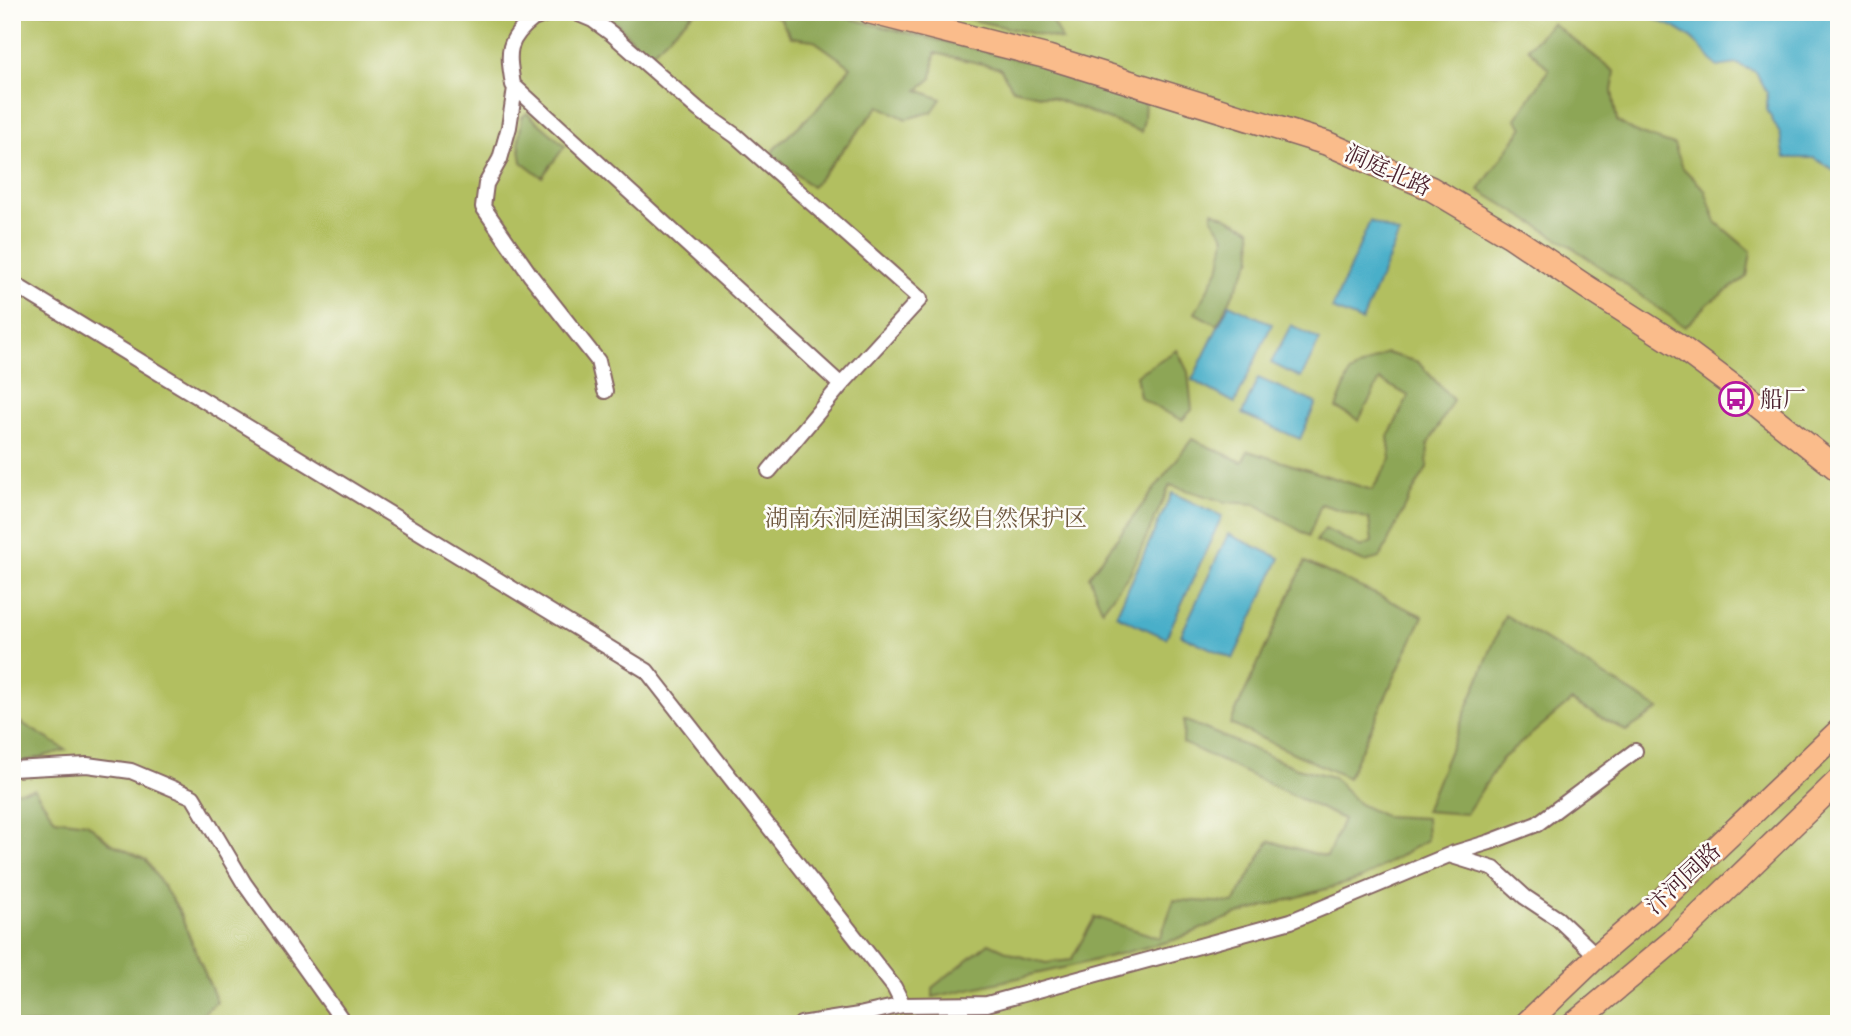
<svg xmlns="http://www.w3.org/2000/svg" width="1851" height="1036" viewBox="0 0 1851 1036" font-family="Cardo,'Noto Serif SC',serif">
<rect width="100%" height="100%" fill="#fdfcf7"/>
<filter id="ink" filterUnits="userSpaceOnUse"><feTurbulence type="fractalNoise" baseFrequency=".0143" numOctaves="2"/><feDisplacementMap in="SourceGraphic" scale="14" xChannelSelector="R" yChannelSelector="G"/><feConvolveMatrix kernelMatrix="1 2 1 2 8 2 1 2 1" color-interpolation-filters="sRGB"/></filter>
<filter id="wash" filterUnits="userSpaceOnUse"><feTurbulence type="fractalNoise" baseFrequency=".00686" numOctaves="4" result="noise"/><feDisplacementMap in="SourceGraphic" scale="28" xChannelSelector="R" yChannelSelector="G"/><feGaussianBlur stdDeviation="1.57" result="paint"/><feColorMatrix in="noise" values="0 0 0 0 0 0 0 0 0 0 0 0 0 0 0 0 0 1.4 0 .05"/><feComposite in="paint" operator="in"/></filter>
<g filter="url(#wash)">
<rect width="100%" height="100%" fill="#f2e7ce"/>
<path fill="#b2bf61" stroke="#7e6f46" stroke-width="2" d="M 12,12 L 1839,12 L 1839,1024 L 12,1024 Z"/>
<path fill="#8da657" stroke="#6c6241" stroke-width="2" d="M 588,12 L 694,12 L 647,57 L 617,23 L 596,19 Z
M 765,12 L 827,12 L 871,24 L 1038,64 L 1065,76 L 1145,99 L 1144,119 L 1141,132 L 1053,98 L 1013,89 L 1000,68 L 935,53 L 932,78 L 918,90 L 941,99 L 932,112 L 906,119 L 879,106 L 812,187 L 771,154 L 775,148 L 817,109 L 851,67 L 813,40 L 791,37 L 780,18 Z
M 938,12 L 1050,12 L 1051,20 L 1062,40 Z
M 1552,23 L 1615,72 L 1612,91 L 1617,121 L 1635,132 L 1674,145 L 1683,168 L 1705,190 L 1716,222 L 1751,252 L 1747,277 L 1709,303 L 1685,327 L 1572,247 L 1479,190 L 1523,127 L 1516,119 L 1549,69 L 1528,48 Z
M 527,113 L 565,146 L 542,177 L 522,162 L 519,141 L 522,117 Z
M 1213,211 L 1251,229 L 1252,258 L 1217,325 L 1195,313 L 1220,266 L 1225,237 L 1212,218 Z
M 1177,350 L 1188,372 L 1192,410 L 1182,420 L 1157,408 L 1140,397 L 1136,375 Z
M 1386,353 L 1418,362 L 1453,400 L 1428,445 L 1427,468 L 1410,497 L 1380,558 L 1364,562 L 1316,541 L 1325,529 L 1361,547 L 1372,542 L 1369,519 L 1321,504 L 1309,536 L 1255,504 L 1225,502 L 1170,485 L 1130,573 L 1102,610 L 1089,576 L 1192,439 L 1242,462 L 1248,451 L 1372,490 L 1391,459 L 1388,437 L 1409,396 L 1380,380 L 1359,420 L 1336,408 L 1350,373 Z
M 1305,562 L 1423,616 L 1348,778 L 1230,724 Z
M 1505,615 L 1659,709 L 1626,731 L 1571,701 L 1502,759 L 1466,814 L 1425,811 Z
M 12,717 L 66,750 L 12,765 Z
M 1184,720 L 1297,768 L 1333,777 L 1359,804 L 1384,816 L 1426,818 L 1427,840 L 1361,879 L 1238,914 L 1174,940 L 1080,964 L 933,997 L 933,987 L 989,943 L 1015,955 L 1046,963 L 1071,960 L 1095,917 L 1160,938 L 1174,900 L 1234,903 L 1269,841 L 1327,857 L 1343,819 L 1183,743 Z
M 34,789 L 55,819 L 87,823 L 110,843 L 146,860 L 178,909 L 217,1002 L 189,1024 L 12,1024 L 12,792 Z"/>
<path fill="#4aafc9" stroke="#4a677a" stroke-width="2" d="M 1642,12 L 1839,12 L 1839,173 L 1814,158 L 1785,158 L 1780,134 L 1767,110 L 1767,93 L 1756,72 L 1737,64 L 1717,67 C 1706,53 1694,38 1677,29 C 1666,22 1653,21 1642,12 Z
M 1370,221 L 1399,234 L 1362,321 L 1332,309 Z
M 1229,304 L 1272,324 L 1235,403 L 1192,380 Z
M 1291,325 L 1320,340 L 1301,378 L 1271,363 Z
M 1258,378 L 1316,403 L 1300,439 L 1242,414 Z
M 1172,493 L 1222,516 L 1166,638 L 1116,615 Z
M 1228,534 L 1280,558 L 1233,659 L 1181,635 Z"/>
</g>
<g filter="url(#ink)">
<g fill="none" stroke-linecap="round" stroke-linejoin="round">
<g stroke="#856564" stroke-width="18">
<path id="minor" d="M 524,12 L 533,19 L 551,12
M 574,12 L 593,20 L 612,34 L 699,110 L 736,136 L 920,299 L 841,385 L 769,471
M 533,19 C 505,41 508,53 513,85 L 841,385
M 515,88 L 509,127 L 500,159 L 486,184 L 483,207 L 531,276 L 598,361 L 605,391
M 12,283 L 647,671 L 894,987 L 903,1005
M 12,769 L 87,765 L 131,771 L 193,797 L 244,883 L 345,1024
M 1451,854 L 1490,842 L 1537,824 L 1635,751
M 801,1024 L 859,1015 L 903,1005 L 987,1004 L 1291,921 L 1449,855 L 1494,869 L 1525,897 L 1558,919 L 1597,956"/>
</g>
<g stroke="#856564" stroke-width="26">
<path id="primary" d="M 870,12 L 1048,57 L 1326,143 L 1430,188 L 1509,235 L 1585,286 L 1679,346 L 1738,390 L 1839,470
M 1526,1024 L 1597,956 L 1651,910 L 1839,731
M 1574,1024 L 1673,941 L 1839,780"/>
</g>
<use href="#minor" stroke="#fff" stroke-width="14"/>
<use href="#primary" stroke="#fabc8b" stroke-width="23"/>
</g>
</g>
<defs>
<g id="bus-ring" transform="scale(1.75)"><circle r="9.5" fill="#fdfcf7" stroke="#b5179e" stroke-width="1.5"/><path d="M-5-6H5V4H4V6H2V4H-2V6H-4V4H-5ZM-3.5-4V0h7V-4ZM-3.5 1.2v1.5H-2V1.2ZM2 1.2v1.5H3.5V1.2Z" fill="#b5179e"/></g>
</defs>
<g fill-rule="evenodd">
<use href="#bus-ring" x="1736" y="399"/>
</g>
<g text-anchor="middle" stroke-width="5" stroke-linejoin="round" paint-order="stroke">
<g font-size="23" fill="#4a1f2b" stroke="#fdfcf7">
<text transform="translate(1388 170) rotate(24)" y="8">洞庭北路</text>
<text transform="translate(1683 878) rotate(-43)" y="8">汴河园路</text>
</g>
<g font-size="23" fill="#4a1f2b" stroke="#fdfcf7" text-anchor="start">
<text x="1760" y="407">船厂</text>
</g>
<g font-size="23" fill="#6e573e" stroke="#fdfcf7">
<text x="926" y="526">湖南东洞庭湖国家级自然保护区</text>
</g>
</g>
<rect width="1851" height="1036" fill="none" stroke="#fdfcf7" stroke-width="42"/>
</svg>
